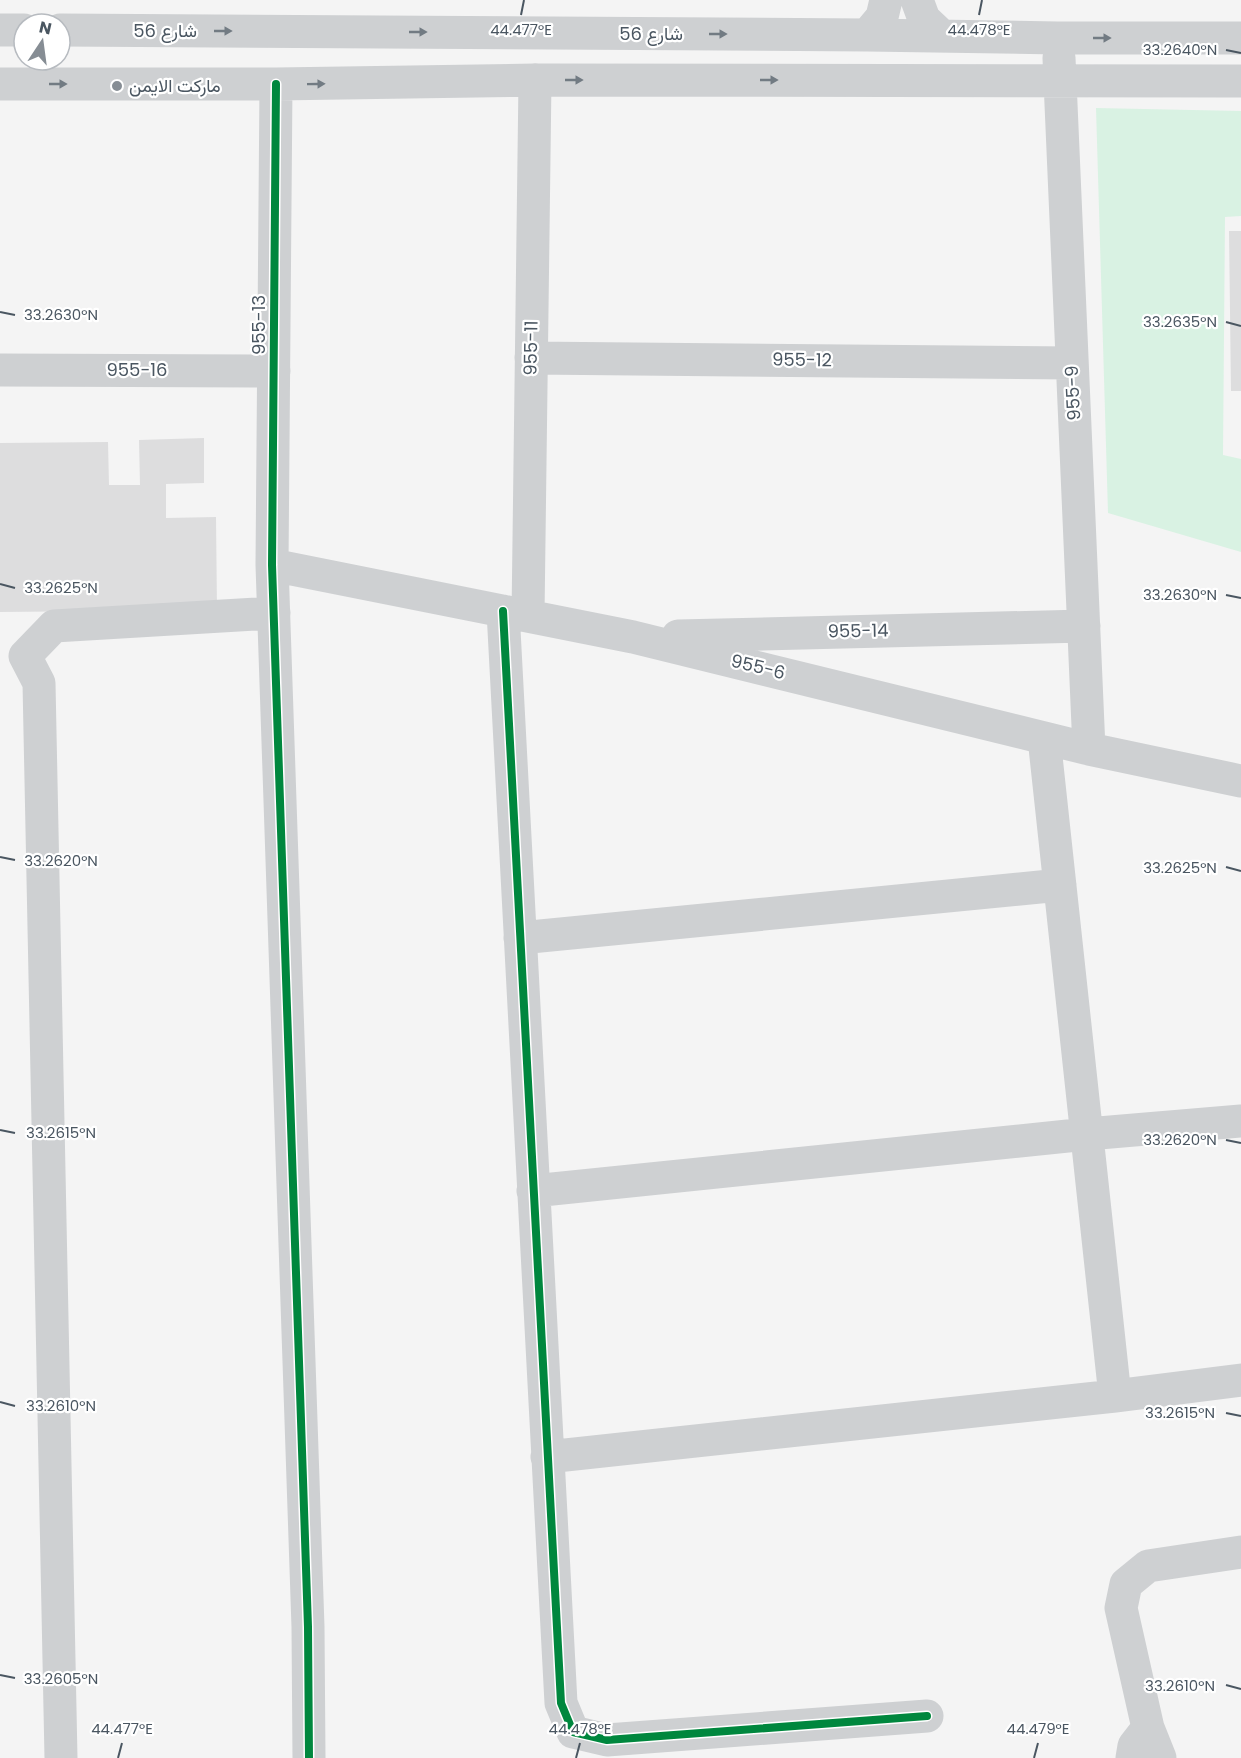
<svg xmlns="http://www.w3.org/2000/svg" width="1241" height="1758" viewBox="0 0 1241 1758" font-family="Poppins,Vazirmatn,sans-serif">
<rect width="100%" height="100%" fill="#f4f4f4"/>
<path fill="#d9f2e3" d="M 1096,108 L 1241,111 L 1241,216 L 1225,217 L 1223,455 L 1241,459 L 1241,552 L 1108,513 Z"/>
<path fill="#ddddde" d="M 1229,231 L 1241,231 L 1241,391 L 1231,391 Z
M 204,438 L 204,483 L 166,484 L 166,518 L 216,517 L 217,610 L 0,612 L 0,443 L 108,442 L 109,485 L 140,485 L 139,440 Z"/>
<g fill="none" stroke-linecap="round" stroke-linejoin="round">
<path stroke="#ced0d2" stroke-width="33" d="M 917,0 L 924,19 L 942,36
M 0,30 L 24,30
M 60,30 L 867,35 L 1058,38 L 1241,38
M 867,35 L 882,17 L 886,0
M 1059,58 L 1089,749
M 0,84 L 276,84 L 535,80 L 1241,81
M 276,84 L 272,565 L 308,1627 L 309,1758
M 531,358 L 1072,363
M 0,370 L 274,371
M 272,565 L 633,637 L 1089,749 L 1241,781
M 503,611 L 561,1703 L 573,1732 L 607,1740 L 927,1716
M 528,616 L 535,80
M 678,636 L 1084,626
M 25,656 L 39,683 L 61,1758
M 25,656 L 54,626 L 274,613
M 1044,738 L 1115,1396
M 520,938 L 1060,885
M 533,1191 L 1087,1134 L 1241,1121
M 547,1457 L 1115,1396 L 1241,1380
M 1132,1758 L 1134,1746 L 1148,1728
M 1160,1758 L 1148,1728 L 1121,1608 L 1126,1584 L 1148,1566 L 1241,1552"/>
<g stroke="#fff" stroke-width="11">
<path id="cycleway" d="M 276,84 L 272,565 L 308,1627 L 309,1758
M 503,611 L 561,1703 L 573,1732 L 607,1740 L 927,1716"/>
</g>
<use href="#cycleway" stroke="#00873e" stroke-width="8"/>
</g>
<defs><path id="oneway-solid" d="M-6-.8H1V-3.2L6.5 0L1 3.2V.8H-6Z" transform="scale(1.5)"/></defs>
<g fill="#727b83">
<use href="#oneway-solid" transform="translate(223 31)"/>
<use href="#oneway-solid" transform="translate(418 32)"/>
<use href="#oneway-solid" transform="translate(718 34)"/>
<use href="#oneway-solid" transform="translate(1102 38)"/>
<use href="#oneway-solid" transform="translate(574 80)"/>
<use href="#oneway-solid" transform="translate(769 80)"/>
<use href="#oneway-solid" transform="translate(58 84)"/>
<use href="#oneway-solid" transform="translate(316 84) rotate(-1)"/>
</g>
<path fill="none" stroke="#4a5661" stroke-width="2" d="M 521,15 L 524,0M 979,15 L 982,0M 1226,50 L 1241,53M 0,312 L 15,315M 1226,322 L 1241,326M 0,584 L 15,588M 1226,595 L 1241,598M 0,857 L 15,860M 1226,867 L 1241,871M 0,1130 L 15,1133M 1226,1140 L 1241,1143M 0,1402 L 15,1406M 1226,1413 L 1241,1416M 0,1675 L 15,1678M 1226,1685 L 1241,1689M 118,1758 L 122,1743M 576,1758 L 580,1743M 1034,1758 L 1038,1743"/>
<circle fill="#868d94" stroke="#fff" stroke-width="2" cx="117" cy="86" r="6"/>
<g text-anchor="middle" stroke-width="4.5" stroke-linejoin="round" paint-order="stroke">
<g font-size="18" fill="#4a5661" stroke="#fff">
<text x="165" y="37">شارع 56</text>
<text x="651" y="40">شارع 56</text>
<text transform="translate(259 325) rotate(-90)" y="6">955-13</text>
<text transform="translate(531 348) rotate(-89)" y="6">955-11</text>
<text transform="translate(802 360) rotate(1)" y="6">955-12</text>
<text x="137" y="376">955-16</text>
<text transform="translate(1073 393) rotate(-93)" y="6">955-9</text>
<text transform="translate(858 631) rotate(-1)" y="6">955-14</text>
<text transform="translate(758 667) rotate(14)" y="6">955-6</text>
</g>
<g font-size="18" fill="#4a5661" stroke="#fff" text-anchor="start">
<text x="129" y="92">ماركت الايمن</text>
</g>
</g>
<g font-size="15" text-anchor="middle" fill="#4a5661" stroke="#fff" stroke-width="4.5" stroke-linejoin="round" paint-order="stroke">
<text x="521" y="35">44.477°E</text>
<text x="979" y="35">44.478°E</text>
<text x="1180" y="55">33.2640°N</text>
<text x="61" y="320">33.2630°N</text>
<text x="1180" y="327">33.2635°N</text>
<text x="61" y="593">33.2625°N</text>
<text x="1180" y="600">33.2630°N</text>
<text x="61" y="866">33.2620°N</text>
<text x="1180" y="873">33.2625°N</text>
<text x="61" y="1138">33.2615°N</text>
<text x="1180" y="1145">33.2620°N</text>
<text x="61" y="1411">33.2610°N</text>
<text x="1180" y="1418">33.2615°N</text>
<text x="61" y="1684">33.2605°N</text>
<text x="1180" y="1691">33.2610°N</text>
<text x="122" y="1734">44.477°E</text>
<text x="580" y="1734">44.478°E</text>
<text x="1038" y="1734">44.479°E</text>
</g>
<g transform="translate(42 42) rotate(13)"><circle r="28" fill="#ffffff" stroke="#b7bbc0" stroke-width="1.5"/>
<path d="M0-4.5L10 22L0 15L-10 22Z" fill="#868d94"/>
<text y="-9" font-size="16" font-weight="bold" text-anchor="middle" fill="#4a5661">N</text>
</g>
</svg>
